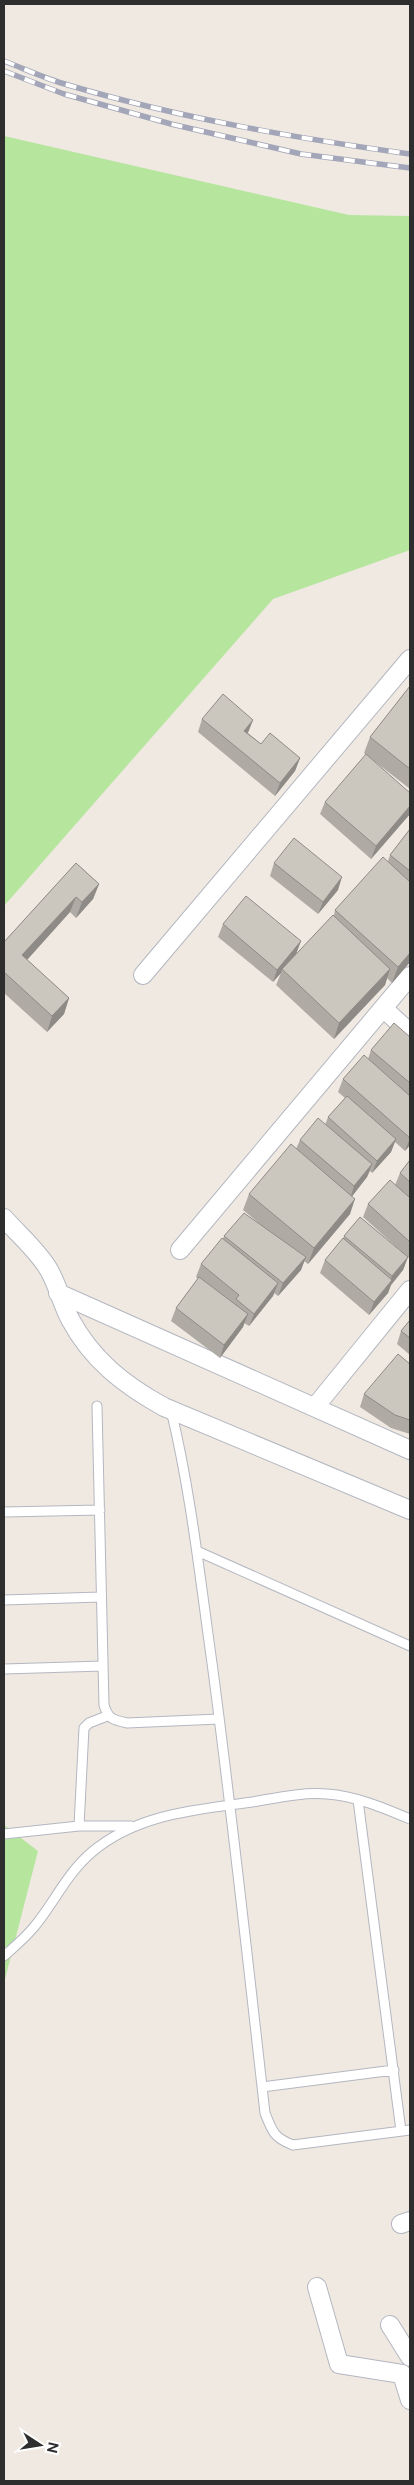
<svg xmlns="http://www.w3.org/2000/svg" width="414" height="2485" viewBox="0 0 414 2485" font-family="'Public Sans',sans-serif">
<rect width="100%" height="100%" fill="#efe9e1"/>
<path fill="#b6e59e" d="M 4,136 L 349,215 L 410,216 L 410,550 L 273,599 L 4,906 Z
M 4,1825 L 38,1851 L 4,1983 Z"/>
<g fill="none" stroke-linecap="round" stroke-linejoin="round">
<g stroke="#b4b7c1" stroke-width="11">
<path id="service" d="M 97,1406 L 104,1705 C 108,1719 113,1720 127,1723 L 219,1719
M 171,1410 C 191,1493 200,1578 212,1663 C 232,1813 248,1963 265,2113 C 272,2131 274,2138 293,2145 L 410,2130
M 4,1512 L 100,1510
M 197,1551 L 410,1646
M 4,1600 L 101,1597
M 4,1669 L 103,1666
M 358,1800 L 401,2131
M 79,1826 L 84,1728 L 89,1723 L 107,1716
M 4,1834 L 79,1826 L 131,1826
M 4,1956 C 14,1947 25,1938 34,1927 C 54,1903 67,1873 92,1852 C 137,1814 195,1810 252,1802 C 276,1798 302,1792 327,1794 C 356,1796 384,1808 410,1819
M 262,2087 L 394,2070"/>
</g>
<g stroke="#b4b7c1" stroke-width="20">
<path id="minor" d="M 143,975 L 410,659
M 383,1008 L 410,1033
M 4,1218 C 19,1235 38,1251 49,1270 C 58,1286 62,1304 70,1319 C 92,1360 124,1385 164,1407 L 410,1510
M 180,1250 L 410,976
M 58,1293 L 410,1450
M 318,1408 L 319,1402 L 410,1290
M 401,2224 L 410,2221
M 317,2287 L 339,2364 L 402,2374 L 410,2400
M 390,2325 L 410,2357"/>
</g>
<use href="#service" stroke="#fff" stroke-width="9"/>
<use href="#minor" stroke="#fff" stroke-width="18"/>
<g stroke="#a3a6b8" stroke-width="5.5">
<path id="rail" d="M 4,61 C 25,69 46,79 68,85 C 180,118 295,138 410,154
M 4,71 L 64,94 L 171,124 L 301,154 L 410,168"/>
</g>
<use href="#rail" stroke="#fff" stroke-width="4" stroke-dasharray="11" stroke-linecap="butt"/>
</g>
<path fill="#afaba4" d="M 410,686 L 410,789 L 364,753 L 370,737 Z
M 202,719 L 253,720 L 248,733 L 261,744 L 300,758 L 295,771 L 275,796 L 198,732 Z
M 410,793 L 410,814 L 371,859 L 320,814 L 325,802 Z
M 410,829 L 410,962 L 392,983 L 387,978 L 385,985 L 334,1039 L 276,985 L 281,973 L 273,982 L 218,937 L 223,924 L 301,941 L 296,954 L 334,915 L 335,910 L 388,861 L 390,855 Z
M 76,863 L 99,884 L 93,899 L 76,918 L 70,912 L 27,960 L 69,998 L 64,1014 L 47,1032 L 4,993 L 4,942 Z
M 274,863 L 338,890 L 318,914 L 270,876 Z
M 410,1037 L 410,1145 L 405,1151 L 395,1142 L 391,1152 L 372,1173 L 370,1171 L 367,1177 L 352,1196 L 350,1214 L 308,1264 L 304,1261 L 301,1270 L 278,1296 L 274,1293 L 273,1296 L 249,1326 L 244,1323 L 243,1327 L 220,1358 L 171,1321 L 176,1308 L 198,1279 L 196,1277 L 201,1264 L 223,1239 L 224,1236 L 261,1225 L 243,1210 L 249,1194 L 296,1149 L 300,1140 L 325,1125 L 328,1117 L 345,1098 L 338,1092 L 343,1079 L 368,1059 L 371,1050 Z
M 410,1160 L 410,1259 L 408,1257 L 403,1270 L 391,1285 L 388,1293 L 369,1315 L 320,1273 L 325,1260 L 343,1239 L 344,1236 L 402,1252 L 363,1217 L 368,1204 L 395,1185 L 400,1173 Z
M 410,1320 L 410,1355 L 397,1344 L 401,1331 Z
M 410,1364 L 410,1434 L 391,1428 L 360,1407 L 364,1394 Z"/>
<path fill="#8e8b86" d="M 253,720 L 248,732 L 239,743 L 244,731 Z
M 300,758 L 295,771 L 275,796 L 280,783 Z
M 410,806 L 410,814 L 371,859 L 376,846 Z
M 342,877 L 338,890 L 318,914 L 323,902 Z
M 99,884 L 93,899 L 76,918 L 82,902 Z
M 76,897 L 70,912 L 17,971 L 22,955 Z
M 301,941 L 296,954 L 282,969 L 281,973 L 273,982 L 277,970 Z
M 410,953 L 410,962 L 392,983 L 398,967 Z
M 390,969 L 385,985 L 334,1039 L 339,1023 Z
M 69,998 L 64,1014 L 47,1032 L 52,1016 Z
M 410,1137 L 410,1145 L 405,1151 L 410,1138 Z
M 396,1139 L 391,1152 L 372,1173 L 377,1161 Z
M 372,1164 L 367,1177 L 350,1199 L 354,1186 Z
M 355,1199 L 350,1214 L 308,1264 L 314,1248 Z
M 306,1257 L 301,1270 L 278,1296 L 283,1283 Z
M 408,1257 L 403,1270 L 391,1285 L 388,1293 L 369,1315 L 374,1302 L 389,1284 L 392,1276 Z
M 278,1283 L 273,1296 L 249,1326 L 254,1314 Z
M 248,1314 L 243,1327 L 220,1358 L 224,1345 Z"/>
<path fill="#cbc7bf" stroke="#8e8b86" d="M 410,686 L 410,769 L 370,737 Z
M 223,694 L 253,720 L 244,731 L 261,744 L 270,733 L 300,758 L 280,783 L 202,719 Z
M 366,754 L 410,793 L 410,806 L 376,846 L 325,802 Z
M 410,829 L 410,871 L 390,855 Z
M 294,838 L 342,877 L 323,902 L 274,863 Z
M 383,857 L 410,882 L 410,953 L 398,967 L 335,910 Z
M 76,863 L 99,884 L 82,902 L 76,897 L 22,955 L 69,998 L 52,1016 L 4,972 L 4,942 Z
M 246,896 L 301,941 L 277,970 L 223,924 Z
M 333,915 L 390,969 L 339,1023 L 282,969 Z
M 394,1023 L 410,1037 L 410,1083 L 371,1050 Z
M 364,1055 L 410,1096 L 410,1138 L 343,1079 Z
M 347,1096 L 396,1139 L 377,1161 L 328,1117 Z
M 318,1118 L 372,1164 L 354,1186 L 300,1140 Z
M 291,1144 L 355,1199 L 314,1248 L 249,1194 Z
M 410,1160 L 410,1182 L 400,1173 Z
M 390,1180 L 410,1198 L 410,1242 L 368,1204 Z
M 244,1213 L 306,1257 L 283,1283 L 224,1236 Z
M 360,1217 L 408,1257 L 392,1276 L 344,1236 Z
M 222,1238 L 278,1283 L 254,1314 L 236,1299 L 239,1295 L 201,1264 Z
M 343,1238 L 392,1280 L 374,1302 L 325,1260 Z
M 199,1277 L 248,1314 L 224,1345 L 176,1308 Z
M 410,1320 L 410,1338 L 401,1331 Z
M 398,1354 L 410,1364 L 410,1420 L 395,1415 L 364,1394 Z"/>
<rect width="414" height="2485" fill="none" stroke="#2e2e2e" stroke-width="10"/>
<g transform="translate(40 2445) rotate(102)" stroke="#ffffff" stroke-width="4" paint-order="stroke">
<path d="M0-4L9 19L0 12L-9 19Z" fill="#2e2e2e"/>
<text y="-8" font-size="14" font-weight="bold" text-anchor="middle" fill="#2e2e2e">N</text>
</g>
</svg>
